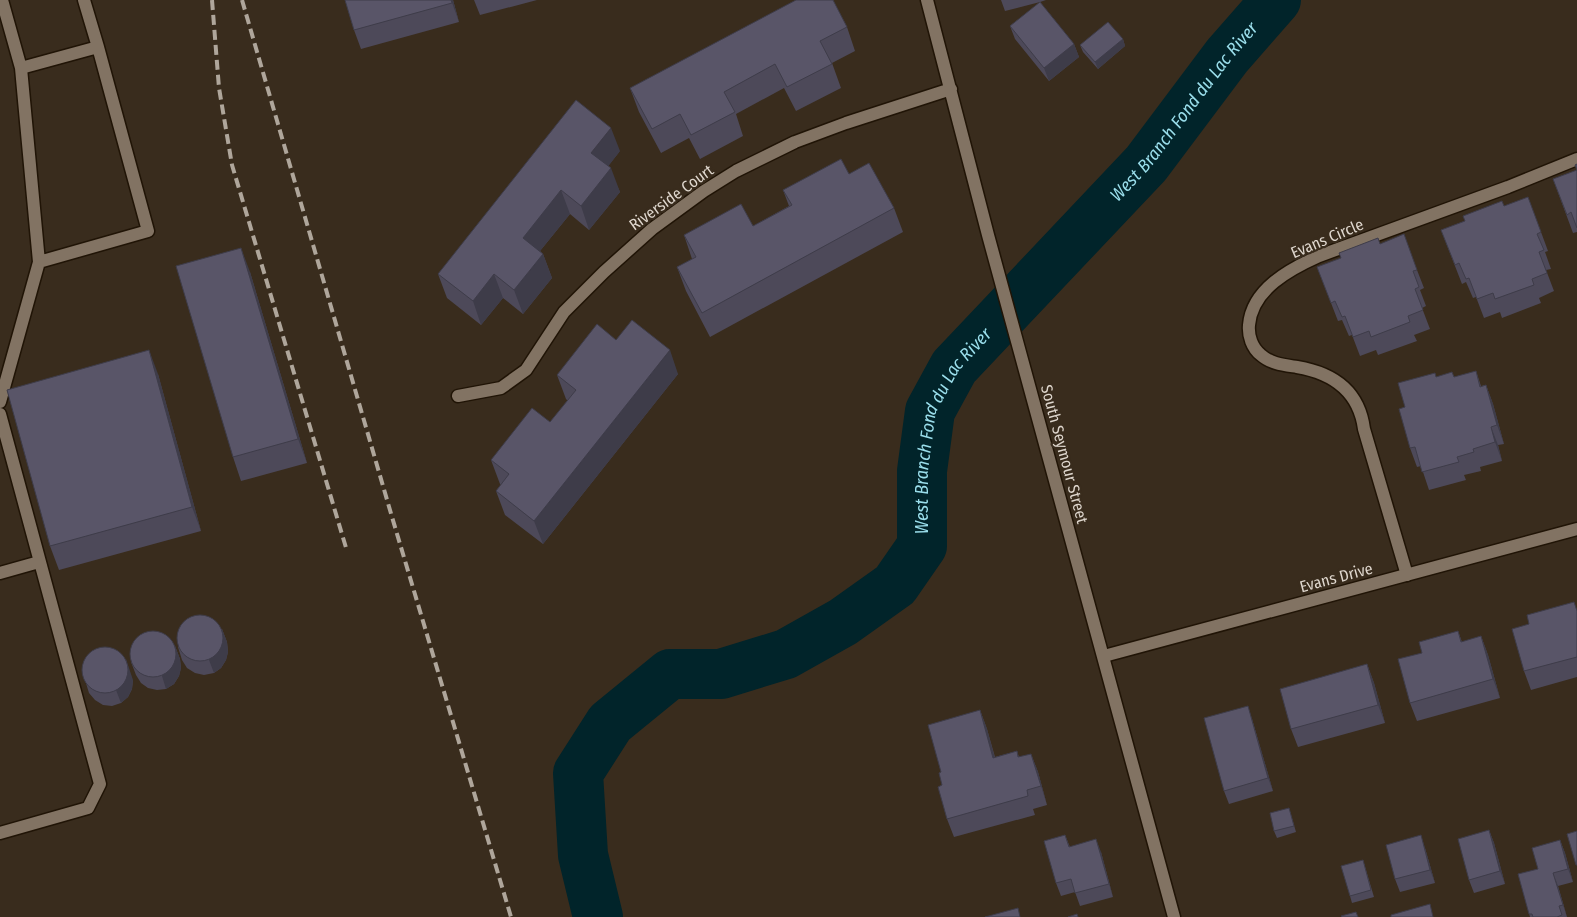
<svg xmlns="http://www.w3.org/2000/svg" width="1577" height="917" viewBox="0 0 1577 917" font-family="'Fira Sans Condensed',sans-serif">
<rect width="100%" height="100%" fill="#392c1d"/>
<g fill="none" stroke-linecap="round" stroke-linejoin="round">
<path stroke="#01242a" stroke-width="50" id="s1" d="M 598,917 L 583,855 L 578,773 L 610,723 L 670,674 L 721,674 L 786,654 L 843,622 L 895,585 L 922,546 L 922,471 L 930,411 L 954,367 L 1146,164 L 1227,56 L 1276,0"/>
<g stroke="#201406" stroke-width="15">
<path id="lane" d="M 2,0 L 21,68 L 98,47 L 84,0
M 39,262 L 148,231 L 98,47
M 0,402 L 39,262 L 21,68
M 0,414 L 100,784 L 88,808 L 0,833
M 0,573 L 39,562
M 1407,575 L 1364,429 C 1359,391 1333,373 1297,367 C 1284,365 1271,364 1261,355 C 1252,348 1248,336 1249,325 C 1252,289 1290,269 1319,256 L 1508,187 L 1577,159"/>
</g>
<g stroke="#201406" stroke-width="15">
<path id="street" d="M 927,0 L 988,235 L 1174,917
M 458,396 L 501,388 L 526,370 L 564,312 L 604,272 L 652,229 L 704,191 L 736,171 L 795,142 L 846,123 L 951,89
M 1104,656 L 1577,529"/>
</g>
<use href="#lane" stroke="#827363" stroke-width="12"/>
<use href="#street" stroke="#827363" stroke-width="12"/>
<path stroke="#afa69b" stroke-width="4" stroke-dasharray="10 5" stroke-linecap="butt" d="M 212,0 L 219,88 L 232,165 L 347,551
M 242,0 L 392,517 L 511,917"/>
</g>
<path fill="#4d4959" d="M 345,0 L 453,0 L 459,22 L 361,49 L 354,30 Z
M 474,0 L 537,0 L 480,15 Z
M 1001,0 L 1046,0 L 1040,2 L 1074,44 L 1079,57 L 1049,81 L 1015,39 L 1010,26 L 1040,2 L 1005,11 Z
M 847,27 L 855,51 L 832,63 L 841,88 L 796,111 L 784,88 L 736,114 L 743,136 L 700,159 L 689,138 L 661,153 L 639,112 L 630,88 Z
M 1123,39 L 1125,46 L 1098,69 L 1083,52 L 1080,45 Z
M 620,151 L 608,166 L 620,192 L 589,230 L 570,214 L 540,251 L 543,254 L 552,278 L 523,314 L 503,298 L 481,325 L 447,298 L 438,274 Z
M 1577,164 L 1577,232 L 1573,233 L 1553,179 L 1577,170 Z
M 849,174 L 894,208 L 903,232 L 710,337 L 686,291 L 677,267 L 692,259 L 684,235 L 753,226 L 789,206 L 783,190 Z
M 1504,206 L 1541,232 L 1548,251 L 1545,252 L 1551,269 L 1546,270 L 1554,291 L 1539,298 L 1541,303 L 1502,318 L 1500,312 L 1484,318 L 1476,297 L 1473,298 L 1466,282 L 1462,284 L 1441,230 Z
M 1380,244 L 1417,270 L 1424,288 L 1420,290 L 1426,306 L 1422,308 L 1430,329 L 1414,335 L 1417,341 L 1378,355 L 1376,350 L 1360,356 L 1352,335 L 1349,336 L 1342,320 L 1338,321 L 1317,267 Z
M 250,272 L 307,463 L 241,481 L 233,457 Z
M 616,340 L 678,374 L 543,544 L 505,515 L 496,491 L 501,485 L 500,484 L 491,460 L 550,422 L 568,401 L 566,399 L 557,375 Z
M 1476,371 L 1481,386 L 1486,385 L 1493,404 L 1504,444 L 1498,445 L 1502,461 L 1480,467 L 1481,471 L 1464,475 L 1466,480 L 1429,490 L 1421,466 L 1417,467 L 1410,448 L 1405,407 L 1436,377 L 1454,377 Z
M 158,374 L 201,531 L 59,570 L 50,546 Z
M 1577,609 L 1577,677 L 1531,690 L 1524,671 L 1529,624 Z
M 222,629 L 227,642 L 228,652 L 226,660 L 221,668 L 214,673 L 204,675 L 195,673 L 187,668 L 182,660 L 178,647 Z
M 1458,631 L 1462,642 L 1481,636 L 1488,655 L 1500,698 L 1417,721 L 1410,703 L 1422,653 Z
M 175,646 L 180,659 L 181,668 L 179,676 L 174,684 L 166,689 L 157,690 L 148,688 L 141,683 L 136,675 L 131,662 Z
M 1367,664 L 1374,683 L 1385,723 L 1298,747 L 1291,729 Z
M 85,680 L 133,680 L 132,689 L 128,697 L 121,703 L 112,706 L 103,705 L 95,700 L 89,693 Z
M 980,710 L 987,729 L 995,757 L 1017,751 L 1019,757 L 1031,754 L 1038,772 L 1047,805 L 1033,809 L 1035,815 L 954,837 L 947,819 L 941,772 Z
M 1252,719 L 1273,791 L 1229,804 L 1224,791 Z
M 1289,808 L 1296,832 L 1277,838 L 1274,831 Z
M 1489,830 L 1494,843 L 1505,884 L 1474,893 L 1469,880 Z
M 1065,835 L 1070,847 L 1101,852 L 1113,897 L 1080,906 L 1075,892 L 1061,896 L 1056,883 Z
M 1560,840 L 1565,853 L 1573,882 L 1558,886 L 1567,917 L 1530,917 L 1518,874 L 1538,869 Z
M 1425,848 L 1435,883 L 1400,892 L 1395,879 Z
M 1363,860 L 1374,897 L 1352,903 L 1350,896 Z"/>
<path fill="#3e3c49" d="M 451,0 L 453,0 L 459,22 Z
M 1123,39 L 1125,46 L 1098,69 L 1095,62 Z
M 1074,44 L 1079,57 L 1049,81 L 1044,68 Z
M 611,128 L 620,151 L 600,177 L 591,153 Z
M 611,168 L 620,192 L 589,230 L 581,206 Z
M 561,190 L 570,214 L 531,262 L 523,238 Z
M 241,248 L 250,272 L 307,463 L 298,439 Z
M 543,254 L 552,278 L 523,314 L 514,290 Z
M 494,274 L 503,298 L 481,325 L 473,301 Z
M 149,350 L 158,374 L 201,531 L 192,507 Z
M 670,350 L 678,374 L 543,544 L 534,521 Z
M 1486,385 L 1493,404 L 1504,444 L 1497,425 Z
M 1491,427 L 1498,445 L 1502,461 L 1495,442 Z
M 222,629 L 227,642 L 228,652 L 226,660 L 221,668 L 214,673 L 209,660 Z
M 1481,636 L 1488,655 L 1500,698 L 1493,679 Z
M 175,646 L 180,659 L 181,668 L 179,676 L 174,684 L 166,689 L 162,676 Z
M 126,659 L 133,680 L 132,689 L 128,697 L 121,703 L 116,690 Z
M 1367,664 L 1374,683 L 1385,723 L 1378,705 Z
M 1248,706 L 1252,719 L 1273,791 L 1268,778 Z
M 980,710 L 987,729 L 1000,777 L 993,758 Z
M 1031,754 L 1038,772 L 1047,805 L 1041,786 Z
M 1489,830 L 1494,843 L 1505,884 L 1500,871 Z
M 1421,835 L 1425,848 L 1435,883 L 1430,870 Z
M 1096,839 L 1101,852 L 1113,897 L 1109,884 Z
M 1560,840 L 1565,853 L 1573,882 L 1568,869 Z
M 1553,873 L 1558,886 L 1567,917 L 1563,905 Z"/>
<path fill="#595568" stroke="#3e3c49" d="M 345,0 L 451,0 L 452,3 L 354,30 Z
M 796,0 L 833,0 L 847,27 L 820,41 L 832,64 L 787,87 L 775,64 L 724,92 L 735,112 L 691,135 L 680,114 L 652,129 L 630,88 Z
M 1040,2 L 1074,44 L 1044,68 L 1010,26 Z
M 1108,22 L 1123,39 L 1095,62 L 1080,45 Z
M 576,100 L 611,128 L 591,153 L 611,168 L 581,206 L 561,190 L 523,238 L 543,254 L 514,290 L 494,274 L 473,301 L 438,274 Z
M 841,159 L 849,174 L 869,163 L 894,208 L 702,313 L 677,267 L 696,257 L 684,235 L 741,204 L 753,226 L 792,205 L 783,190 Z
M 1577,164 L 1577,228 L 1571,212 L 1567,215 L 1553,179 L 1577,170 L 1575,165 Z
M 1528,197 L 1541,232 L 1537,234 L 1544,250 L 1539,252 L 1547,273 L 1532,279 L 1534,285 L 1495,299 L 1493,293 L 1477,299 L 1469,278 L 1466,279 L 1459,263 L 1455,265 L 1441,230 L 1465,221 L 1463,216 L 1502,201 L 1504,206 Z
M 1404,234 L 1417,270 L 1413,271 L 1419,287 L 1415,289 L 1423,310 L 1408,316 L 1410,322 L 1371,337 L 1369,331 L 1353,337 L 1345,316 L 1342,317 L 1335,301 L 1331,303 L 1317,267 L 1341,258 L 1339,253 L 1378,238 L 1380,244 Z
M 241,248 L 298,439 L 233,457 L 176,266 Z
M 632,320 L 670,350 L 534,521 L 496,491 L 509,474 L 491,460 L 532,408 L 550,422 L 576,390 L 557,375 L 597,324 L 616,340 Z
M 149,350 L 192,507 L 50,546 L 7,390 Z
M 1476,371 L 1480,387 L 1486,385 L 1497,425 L 1491,427 L 1495,442 L 1473,449 L 1474,452 L 1457,457 L 1459,462 L 1422,472 L 1415,447 L 1410,448 L 1399,409 L 1405,407 L 1398,383 L 1435,373 L 1436,377 L 1452,372 L 1454,377 Z
M 1574,602 L 1577,611 L 1577,657 L 1524,671 L 1512,629 L 1529,624 L 1527,615 Z
M177 638a23 23 0 1 1 46 0a23 23 0 1 1-46 0Z
M130 654a23 23 0 1 1 46 0a23 23 0 1 1-46 0Z
M 1458,631 L 1461,642 L 1481,636 L 1493,679 L 1410,703 L 1398,659 L 1422,653 L 1419,642 Z
M82 670a23 23 0 1 1 46 0a23 23 0 1 1-46 0Z
M 1367,664 L 1378,705 L 1291,729 L 1280,689 Z
M 1248,706 L 1268,778 L 1224,791 L 1204,718 Z
M 980,710 L 993,758 L 1017,751 L 1018,757 L 1031,754 L 1041,786 L 1027,790 L 1028,796 L 947,819 L 938,787 L 942,785 L 939,773 L 941,772 L 928,725 Z
M 1289,808 L 1294,826 L 1274,831 L 1270,813 Z
M 1489,830 L 1500,871 L 1469,880 L 1458,839 Z
M 1577,831 L 1577,865 L 1576,865 L 1567,834 Z
M 1065,835 L 1069,847 L 1096,839 L 1109,884 L 1075,893 L 1071,879 L 1056,883 L 1044,841 Z
M 1421,835 L 1430,870 L 1395,879 L 1386,845 Z
M 1560,840 L 1568,869 L 1553,873 L 1563,905 L 1559,906 L 1562,915 L 1557,917 L 1533,917 L 1532,914 L 1529,914 L 1518,874 L 1538,869 L 1532,848 Z
M 1363,860 L 1371,890 L 1350,896 L 1341,866 Z
M 1430,904 L 1433,917 L 1391,917 L 1391,915 Z
M 1018,908 L 1020,917 L 985,917 Z
M 1356,912 L 1358,917 L 1342,917 L 1341,916 Z
M 1077,914 L 1078,917 L 1068,917 Z"/>
<g text-anchor="middle" stroke-width="4.5" stroke-linejoin="round" paint-order="stroke">
<g font-size="16" fill="#dfd7ce" stroke="#392c1d">
<text transform="translate(671 197) rotate(-36)" y="6">Riverside Court</text>
<text transform="translate(1327 238) rotate(-23)" y="6">Evans Circle</text>
<text transform="translate(1065 454) rotate(75)" y="6">South Seymour Street</text>
<text transform="translate(1336 577) rotate(-15)" y="6">Evans Drive</text>
</g>
<g font-size="18" font-style="italic" fill="#9adeeb" stroke="#392c1d">
<text dy="6" stroke="none"><textPath href="#s1" startOffset="1108">West Branch Fond du Lac River</textPath></text>
<text dy="6" stroke="none"><textPath href="#s1" startOffset="702">West Branch Fond du Lac River</textPath></text>
</g>
</g>
</svg>
